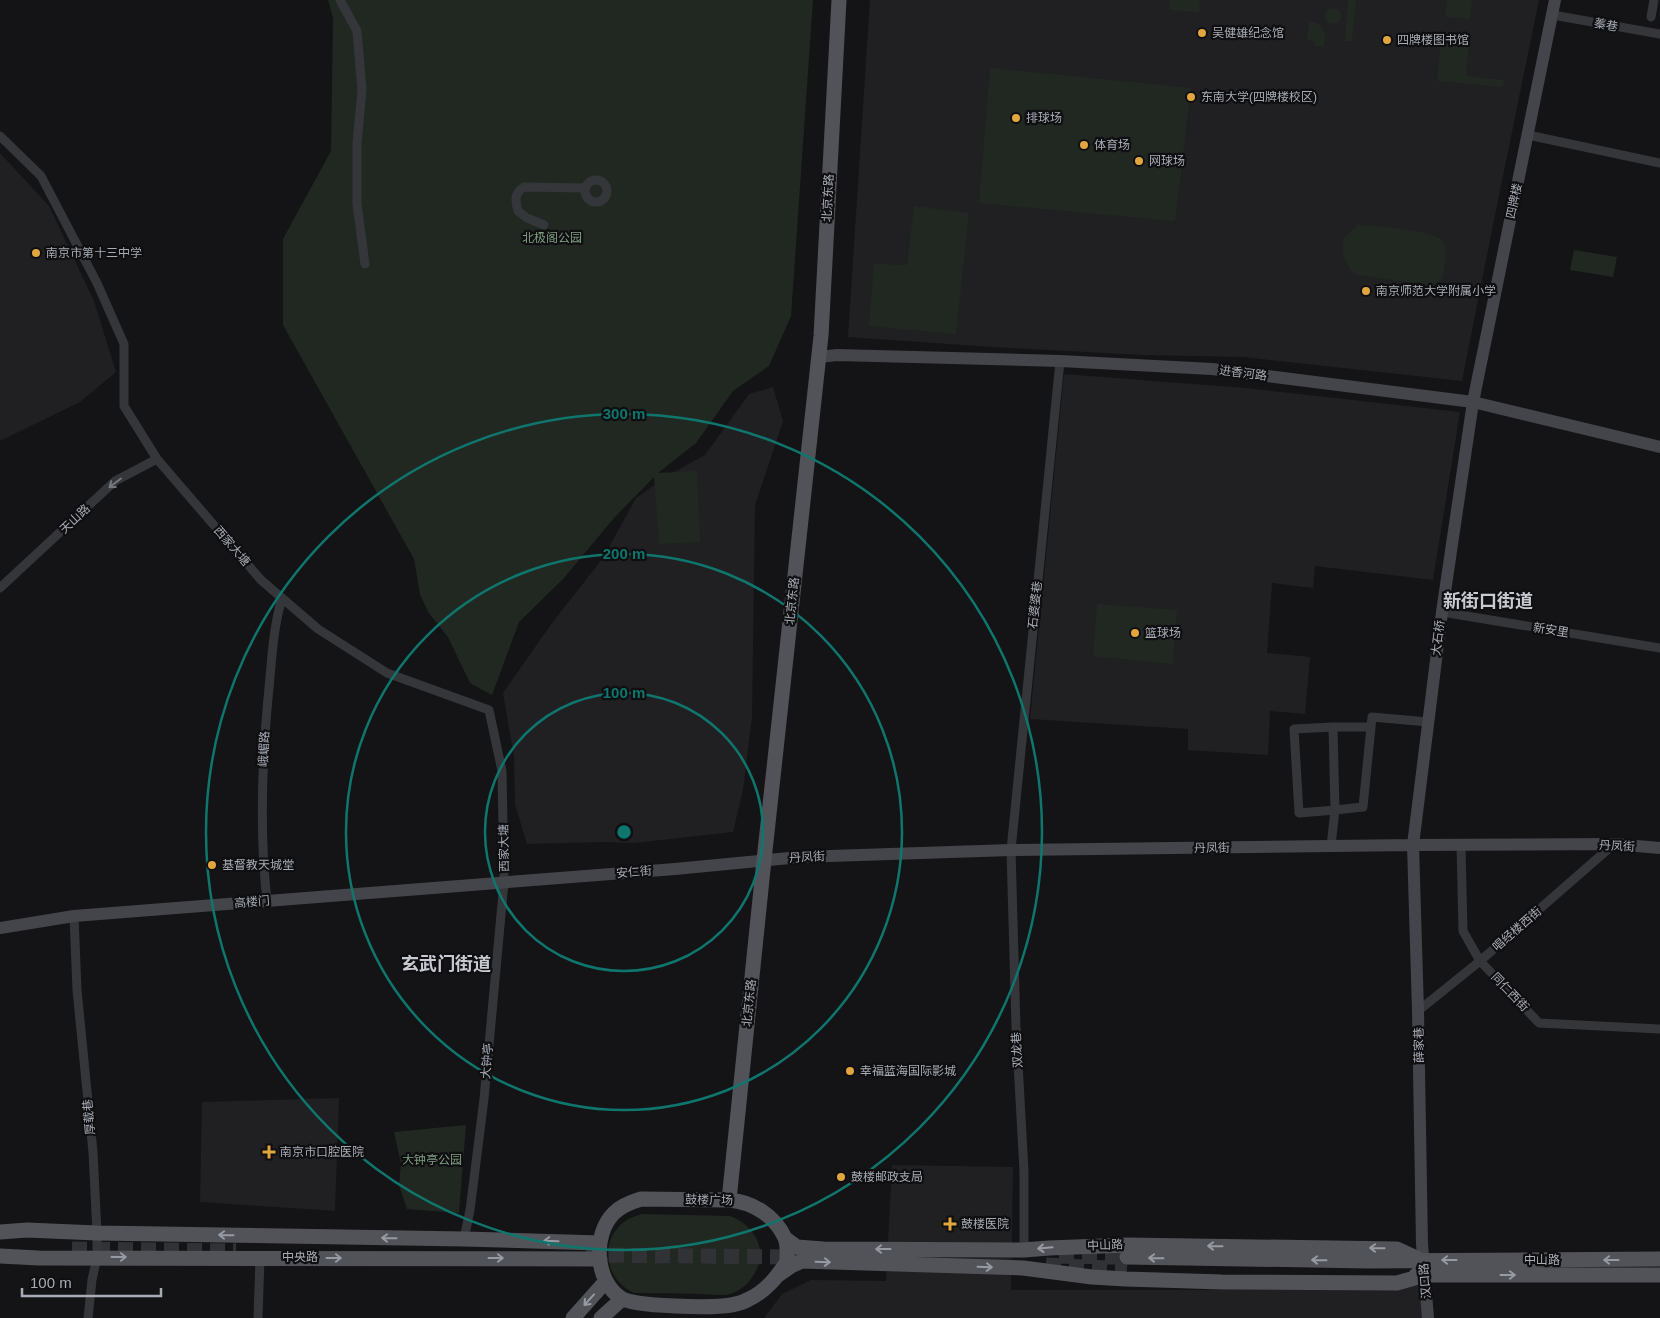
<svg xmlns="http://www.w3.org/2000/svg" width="1660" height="1318" viewBox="0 0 1660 1318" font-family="Helvetica,'Noto Sans SC',sans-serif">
<rect width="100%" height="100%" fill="#141416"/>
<path fill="#202022" d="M 870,0 L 1539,0 L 1493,225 L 1462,381 L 1243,357 L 1142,355 L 991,347 L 848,337 Z
M 0,153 L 49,206 L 94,301 L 116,372 L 80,402 L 0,441 Z
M 1064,374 L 1245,388 L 1460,412 L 1433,580 L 1315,566 L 1313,588 L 1272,583 L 1267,653 L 1310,657 L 1305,714 L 1270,711 L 1268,755 L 1188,750 L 1188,729 L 1030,719 Z
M 773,387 L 783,421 L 755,505 L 752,717 L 743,790 L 733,832 L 634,843 L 603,842 L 527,844 L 515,804 L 514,757 L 503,693 L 552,623 L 603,558 L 636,498 L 667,476 L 705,455 L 749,394 Z
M 339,1098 L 335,1211 L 200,1202 L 202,1102 Z
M 892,1165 L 1013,1167 L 1011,1290 L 1281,1290 L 1421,1285 L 1424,1318 L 764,1318 L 782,1294 L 811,1280 L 886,1281 Z"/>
<path fill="#212821" d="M 328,0 L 813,0 L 791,316 L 769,366 L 733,391 L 696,443 L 658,473 L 697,471 L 700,542 L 659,544 L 654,477 L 614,518 L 563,579 L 519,622 L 492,695 L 470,683 L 448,637 L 428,612 L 420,594 L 414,559 L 283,325 L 283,239 L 331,151 L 333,18 Z
M 1170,0 L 1200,0 L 1199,12 L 1169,10 Z
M 1348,0 L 1356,0 L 1352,41 L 1345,41 Z
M 1447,0 L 1472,0 L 1470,19 L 1445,17 Z
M1325 16a8 8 0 1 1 16 0a8 8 0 1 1-16 0Z
M 1309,21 L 1317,23 C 1325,31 1327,36 1323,47 L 1315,46 L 1315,41 L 1307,40 Z
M 1441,38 L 1469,40 L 1466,76 L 1504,80 L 1503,87 L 1437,81 Z
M 990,68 L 1191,88 L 1175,221 L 979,203 Z
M 914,206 L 969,213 L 956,334 L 869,326 L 874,264 L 907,265 Z
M 1357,225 C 1371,225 1433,231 1442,240 C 1449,248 1444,268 1443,278 L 1432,286 L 1354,274 C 1344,263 1342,253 1343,239 Z
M 1574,250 L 1617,257 L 1613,277 L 1570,270 Z
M 1097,604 L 1177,610 L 1173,664 L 1093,656 Z
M 466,1125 L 459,1213 L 407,1209 L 399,1185 L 401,1164 L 394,1132 Z
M 642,1214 L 730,1216 C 744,1221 757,1233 760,1249 C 763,1267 748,1289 730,1294 C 721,1296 709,1294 700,1294 C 678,1293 656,1293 634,1293 C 605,1280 598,1242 624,1222 C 629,1218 636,1216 642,1214 Z"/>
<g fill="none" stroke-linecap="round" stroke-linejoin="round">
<path stroke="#313236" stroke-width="15" stroke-dasharray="15 8" stroke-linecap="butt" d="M 72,1249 L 236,1251
M 586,1255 L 798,1257
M 1059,1256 L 1127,1257
M 1046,1265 L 1127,1269"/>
<path stroke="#35363a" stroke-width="9" d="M 340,0 L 357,31 L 362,90 L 357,143 L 357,204 L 365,264
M 1553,15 L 1660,34
M 1651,17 L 1654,0
M 1528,135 L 1660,163
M 0,136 L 41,176 L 97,283 L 124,344 L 124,406 L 157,459 L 261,580 L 318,629 L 387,673 L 489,710 L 502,771 L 504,882 L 484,1099 L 470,1210 L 464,1239
M585 191a11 11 0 1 1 22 0a11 11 0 1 1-22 0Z
M 544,225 L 527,218 L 518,211 C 515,201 514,193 524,187 L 586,188
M 0,588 L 115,481 L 157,459
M 1442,612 L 1660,648
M 1333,727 L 1294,729 L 1299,813 L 1335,810 L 1333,727 L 1371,727
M 1461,845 L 1463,931 L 1480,961 L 1539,1023 L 1660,1029
M 1331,846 L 1335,810 L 1363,807 L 1372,717 L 1428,722
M 267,901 C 259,831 262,758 269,688 C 272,657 273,629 282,598
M 74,916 L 77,990 L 93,1152 L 97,1233 L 97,1257 L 92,1280 L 88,1318
M 1418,1011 L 1480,961 L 1614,844
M 1024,1250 L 1024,1171 L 1016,1027 L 1011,850 L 1060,361
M 258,1318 L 260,1257"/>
<path stroke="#44454a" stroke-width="12" d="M 819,357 L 837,355 L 1060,361 L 1212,369 L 1473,402 L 1660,447
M 0,928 L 74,916 L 675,869 L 800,857 L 1011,850 L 1413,845 L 1614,844 L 1660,848
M 1428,1318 L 1422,1244 L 1418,1011 L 1413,845 L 1442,612 L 1473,402 L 1555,0"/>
<path stroke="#525359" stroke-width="15" d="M 641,1199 L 729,1200 C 753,1202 775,1216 785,1238 C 788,1245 787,1255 787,1262 C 777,1277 766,1291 749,1299 C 744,1302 737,1304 731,1305 C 713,1308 635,1307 621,1298 C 595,1281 592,1235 614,1213 C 621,1206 631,1202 641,1199 Z
M 729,1200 L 764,860 L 821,336 L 839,0
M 0,1232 L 27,1230 L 97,1233 L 464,1239 L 600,1243
M 786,1239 L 797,1247 L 823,1249 L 1024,1250 L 1049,1248 L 1128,1245 L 1397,1249 L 1423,1261
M 0,1256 L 39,1258 L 600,1259
M 1127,1257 L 1368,1261 L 1660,1259
M 778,1275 L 791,1266 L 802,1261 L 1023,1268 L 1092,1277 L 1126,1279 L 1222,1282 L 1397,1283 L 1425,1275
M 1416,1275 L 1660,1275
M 573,1318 L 606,1281
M 601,1318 L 622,1299"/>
</g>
<defs><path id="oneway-shaft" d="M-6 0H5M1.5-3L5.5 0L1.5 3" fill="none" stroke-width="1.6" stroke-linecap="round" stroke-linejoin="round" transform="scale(1.25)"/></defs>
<use stroke="#74777e" href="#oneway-shaft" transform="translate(115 483) rotate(143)"/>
<g stroke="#969aa3">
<use href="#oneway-shaft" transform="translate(226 1235) rotate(-179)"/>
<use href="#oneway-shaft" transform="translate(389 1238) rotate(-179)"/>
<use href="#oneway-shaft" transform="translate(551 1241) rotate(-178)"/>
<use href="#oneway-shaft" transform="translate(1215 1246) rotate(-179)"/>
<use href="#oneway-shaft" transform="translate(1045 1248) rotate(175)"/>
<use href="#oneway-shaft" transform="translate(1377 1248) rotate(-179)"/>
<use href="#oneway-shaft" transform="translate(883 1249) rotate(-180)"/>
<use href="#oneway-shaft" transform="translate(119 1257)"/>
<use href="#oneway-shaft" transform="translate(334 1258)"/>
<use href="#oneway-shaft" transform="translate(496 1258)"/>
<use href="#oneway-shaft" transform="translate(1156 1258) rotate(-179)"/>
<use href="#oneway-shaft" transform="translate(1319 1260) rotate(-179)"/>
<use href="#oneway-shaft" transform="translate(1449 1260) rotate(180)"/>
<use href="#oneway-shaft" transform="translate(1611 1260) rotate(180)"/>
<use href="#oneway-shaft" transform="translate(823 1262) rotate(2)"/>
<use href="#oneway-shaft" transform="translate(985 1267) rotate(2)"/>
<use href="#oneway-shaft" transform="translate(1508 1275)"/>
<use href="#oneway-shaft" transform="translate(589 1300) rotate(132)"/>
</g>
<g fill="none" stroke="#0f766e" stroke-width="2.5">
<circle cx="624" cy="832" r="139"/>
<circle cx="624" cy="832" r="278"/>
<circle cx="624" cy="832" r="418"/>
</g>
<g fill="#e2a63f" stroke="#0f0f11" stroke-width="2">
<circle cx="1202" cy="33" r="5"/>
<circle cx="1387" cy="40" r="5"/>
<circle cx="1191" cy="97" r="5"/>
<circle cx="1016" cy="118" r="5"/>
<circle cx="1084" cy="145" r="5"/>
<circle cx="1139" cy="161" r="5"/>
<circle cx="36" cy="253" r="5"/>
<circle cx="1366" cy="291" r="5"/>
<circle cx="1135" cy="633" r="5"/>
<circle cx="212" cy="865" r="5"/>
<circle cx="850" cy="1071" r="5"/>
<path d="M266.5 1144.5h5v5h5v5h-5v5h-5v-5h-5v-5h5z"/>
<circle cx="841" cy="1177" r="5"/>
<path d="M947.5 1216.5h5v5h5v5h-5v5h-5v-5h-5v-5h5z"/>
</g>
<g text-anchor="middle" stroke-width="4.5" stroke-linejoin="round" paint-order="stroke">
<g font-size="12" fill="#a7acb5" stroke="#0f0f11">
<text transform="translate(1606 25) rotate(10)" y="4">蓁巷</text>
<text transform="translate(828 198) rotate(-87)" y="4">北京东路</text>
<text transform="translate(1514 201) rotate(-78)" y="4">四牌楼</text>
<text transform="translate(1243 373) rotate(7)" y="4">进香河路</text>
<text transform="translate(75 519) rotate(-43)" y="4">天山路</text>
<text transform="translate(232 546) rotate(49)" y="4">西家大塘</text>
<text transform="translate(792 601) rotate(-84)" y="4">北京东路</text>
<text transform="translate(1035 605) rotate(-84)" y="4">石婆婆巷</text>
<text transform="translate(1551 630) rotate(9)" y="4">新安里</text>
<text transform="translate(1438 638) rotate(-83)" y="4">大石桥</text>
<text transform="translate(264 749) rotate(-87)" y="4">峨嵋路</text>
<text transform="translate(1617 846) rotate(3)" y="4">丹凤街</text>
<text transform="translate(504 848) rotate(-91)" y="4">西家大塘</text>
<text transform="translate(1212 848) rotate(-1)" y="4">丹凤街</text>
<text transform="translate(807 857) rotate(-3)" y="4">丹凤街</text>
<text transform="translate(634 872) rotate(-5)" y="4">安仁街</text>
<text transform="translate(252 902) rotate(-5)" y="4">高楼门</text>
<text transform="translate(1517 929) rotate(-41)" y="4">唱经楼西街</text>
<text transform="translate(1510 992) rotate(46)" y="4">同仁西街</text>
<text transform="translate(749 1003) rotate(-84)" y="4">北京东路</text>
<text transform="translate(1419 1045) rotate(-91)" y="4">薛家巷</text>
<text transform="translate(1017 1050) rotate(-93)" y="4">双龙巷</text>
<text transform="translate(487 1061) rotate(-85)" y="4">大钟亭</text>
<text transform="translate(89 1117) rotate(-95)" y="4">厚载巷</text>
<text transform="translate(709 1200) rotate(1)" y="4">鼓楼广场</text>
<text transform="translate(1105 1245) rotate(-2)" y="4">中山路</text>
<text x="300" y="1261">中央路</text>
<text x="1542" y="1264">中山路</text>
<text transform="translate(1425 1281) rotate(-95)" y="4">汉口路</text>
</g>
<g font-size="12" fill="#a7acb5" stroke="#0f0f11" text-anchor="start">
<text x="1212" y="37">吴健雄纪念馆</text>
<text x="1397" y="44">四牌楼图书馆</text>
<text x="1201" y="101">东南大学(四牌楼校区)</text>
<text x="1026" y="122">排球场</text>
<text x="1094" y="149">体育场</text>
<text x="1149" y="165">网球场</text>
<text x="46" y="257">南京市第十三中学</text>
<text x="1376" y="295">南京师范大学附属小学</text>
<text x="1145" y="637">篮球场</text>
<text x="222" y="869">基督教天城堂</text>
<text x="860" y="1075">幸福蓝海国际影城</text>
<text x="280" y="1156">南京市口腔医院</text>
<text x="851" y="1181">鼓楼邮政支局</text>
<text x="961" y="1228">鼓楼医院</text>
</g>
<g font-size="12" fill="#7f9e80" stroke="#0f0f11">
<text x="552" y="242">北极阁公园</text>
<text x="432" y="1164">大钟亭公园</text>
</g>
<g font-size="18" font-weight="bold" fill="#c7cad1" stroke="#0f0f11">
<text x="1488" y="607">新街口街道</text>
<text x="446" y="970">玄武门街道</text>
</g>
</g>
<circle cx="624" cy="832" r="8" fill="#0f766e" stroke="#0f0f11" stroke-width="2.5"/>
<g font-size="15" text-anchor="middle" font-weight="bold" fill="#0f766e" stroke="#0f0f11" stroke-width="4.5" stroke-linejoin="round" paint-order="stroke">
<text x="624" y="419">300 m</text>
<text x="624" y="559">200 m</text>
<text x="624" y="698">100 m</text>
</g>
<path d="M22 1288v8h139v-8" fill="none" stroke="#a7acb5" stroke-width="2.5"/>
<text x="30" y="1288" font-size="15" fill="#a7acb5" stroke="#0f0f11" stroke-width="4" paint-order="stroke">100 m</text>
</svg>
